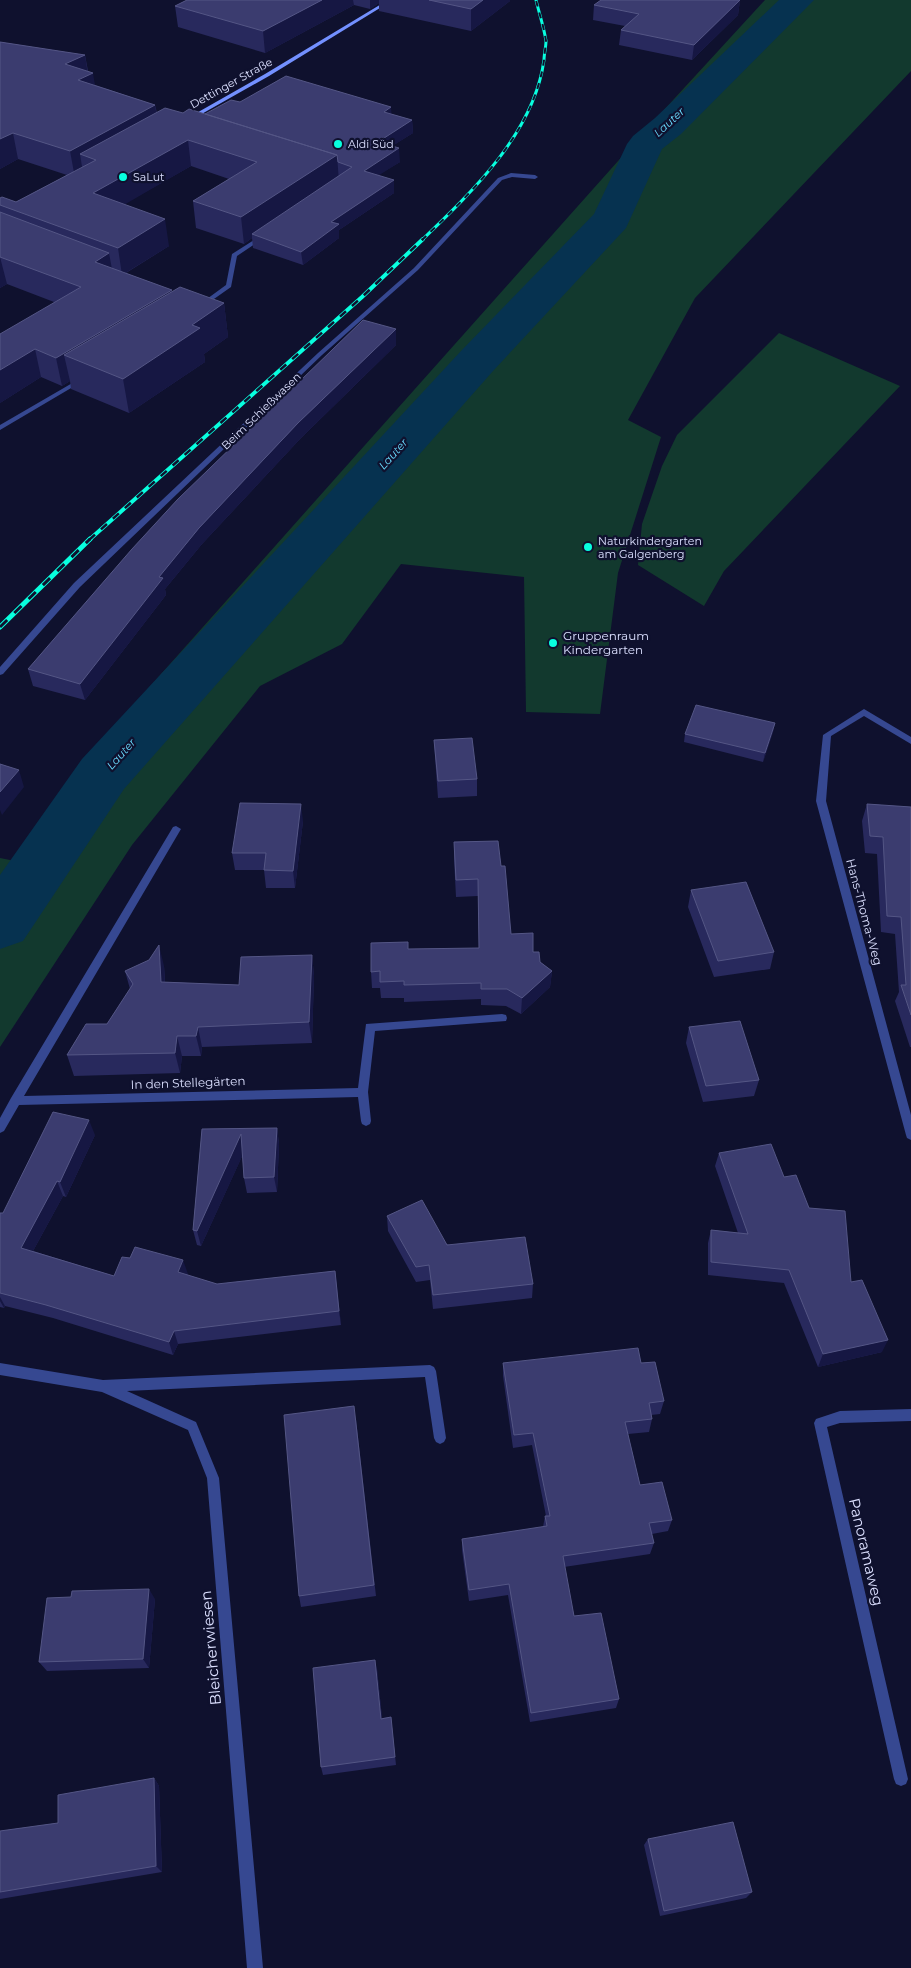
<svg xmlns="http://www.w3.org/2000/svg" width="911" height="1968" viewBox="0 0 911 1968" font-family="Montserrat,sans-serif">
<rect width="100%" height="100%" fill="#0f112e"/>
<path fill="#12392e" d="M 765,0 L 911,0 L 911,71 L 695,298 L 628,420 L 661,437 L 618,573 L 600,714 L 526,712 L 524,577 L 401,564 L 342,644 L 260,686 L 132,845 L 0,1047 L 0,858 L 15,861 L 80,765 L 651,124 Z
M 779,333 L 900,386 L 724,571 L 704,606 L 638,565 L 642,524 L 662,466 L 677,435 Z"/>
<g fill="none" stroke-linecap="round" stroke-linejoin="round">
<path fill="#063250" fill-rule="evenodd" d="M 779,0 L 814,0 L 681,134 L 662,149 L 626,228 L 493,371 L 124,789 L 23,941 L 0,949 L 0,875 L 82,759 L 461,351 L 594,214 L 627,144 L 633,136 L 655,118 Z"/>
<path fill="#364891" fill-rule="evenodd" d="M 511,173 L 535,175 L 538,177 L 535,179 L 512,177 L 502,180 L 418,270 L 322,355 L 80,587 L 3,674 L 0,675 L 0,667 L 74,583 L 318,353 L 414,268 L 498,178 Z
M 262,235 L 267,236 L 237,256 L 231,287 L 204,306 L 200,306 L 200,304 L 226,285 L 232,254 Z
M 81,378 L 84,380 L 83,381 L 0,430 L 0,425 Z
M 864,709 L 911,737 L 911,744 L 864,716 L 831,736 L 826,801 L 911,1115 L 911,1140 L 907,1138 L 906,1135 L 816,801 L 823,735 Z
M 176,826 L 181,829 L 24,1096 L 358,1088 L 366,1024 L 502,1014 L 506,1015 L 507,1018 L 506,1021 L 375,1031 L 368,1092 L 371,1121 L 370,1124 L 366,1126 L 362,1124 L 361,1121 L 358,1097 L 19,1105 L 4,1131 L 0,1133 L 0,1118 L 11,1098 L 173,827 Z
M 0,1363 L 103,1380 L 430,1365 L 434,1367 L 436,1371 L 446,1438 L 444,1442 L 440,1444 L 436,1442 L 434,1438 L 425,1377 L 127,1391 L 196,1422 L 219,1478 L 263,1968 L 247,1968 L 207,1478 L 188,1430 L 102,1392 L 0,1375 Z
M 911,1409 L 911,1421 L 840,1423 L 827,1427 L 908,1779 L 906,1784 L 901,1786 L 896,1784 L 894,1779 L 814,1423 L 816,1419 L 840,1411 Z"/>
<path fill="#7390ff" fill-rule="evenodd" d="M 388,0 L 393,0 L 269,76 L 191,120 L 186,119 L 265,74 Z"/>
<g stroke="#08ffdf" stroke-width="3">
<path id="rail-far2" d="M 422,240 C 472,192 534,133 544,60 C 544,54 546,47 546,41 C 544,27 539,13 536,0"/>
</g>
<g stroke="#08ffdf" stroke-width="4">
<path id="rail-far1" d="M 89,540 L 362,297 L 423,239"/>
</g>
<g stroke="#08ffdf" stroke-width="5">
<path id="rail" d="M 0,627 L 90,539"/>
</g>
<use href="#rail-far2" stroke="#0f112e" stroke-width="2" stroke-dasharray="6" stroke-linecap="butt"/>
<use href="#rail-far1" stroke="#0f112e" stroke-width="2.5" stroke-dasharray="8" stroke-linecap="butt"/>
<use href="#rail" stroke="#0f112e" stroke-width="3" stroke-dasharray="10" stroke-linecap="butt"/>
</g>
<path fill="#28295d" d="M 187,0 L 510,0 L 510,1 L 471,31 L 379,11 L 379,3 L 370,9 L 354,5 L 265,53 L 178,27 L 175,6 Z
M 740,0 L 738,15 L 692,60 L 619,45 L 621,30 L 625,26 L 593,20 L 594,5 Z
M 0,42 L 85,55 L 88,71 L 95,85 L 155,105 L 157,113 L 205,114 L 240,102 L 391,107 L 391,114 L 412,120 L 413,133 L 392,146 L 400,162 L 378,175 L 394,193 L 339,230 L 339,238 L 303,265 L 253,248 L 252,238 L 244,244 L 196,228 L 193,201 L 229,179 L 191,166 L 124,204 L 169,246 L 126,273 L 172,292 L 224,303 L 228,337 L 204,354 L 205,362 L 129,413 L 71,389 L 70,381 L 62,386 L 41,377 L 0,403 L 54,302 L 7,284 L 0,288 L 0,198 L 16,202 L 67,175 L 18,159 L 0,169 Z
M 396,329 L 396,345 L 300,439 L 202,544 L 165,589 L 166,595 L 85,700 L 33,686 L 28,669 Z
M 775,723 L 773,732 L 763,762 L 684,742 L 685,734 Z
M 434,740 L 477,779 L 477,796 L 438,798 L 435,757 Z
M 867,804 L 911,807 L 911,1047 L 910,1047 L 895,1001 L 899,992 L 895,934 L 881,932 L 877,854 L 865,853 L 862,821 Z
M 303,821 L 295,888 L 266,888 L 264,870 L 235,870 L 232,853 Z
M 454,842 L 501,866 L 511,934 L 533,952 L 540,962 L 552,971 L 550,987 L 521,1014 L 506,1006 L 481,1005 L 481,999 L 404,1002 L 404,998 L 381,998 L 380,988 L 372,988 L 371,972 L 408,949 L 479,948 L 478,896 L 456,897 L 454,859 Z
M 691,890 L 774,952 L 770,969 L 714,977 L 688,907 Z
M 312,955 L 314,976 L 312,1043 L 202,1047 L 201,1056 L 182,1056 L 180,1073 L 74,1076 L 67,1055 L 107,1024 L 130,989 L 125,971 L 164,966 L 165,982 L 239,985 Z
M 689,1027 L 759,1080 L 754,1096 L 703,1102 L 686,1043 Z
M 277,1128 L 279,1144 L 277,1192 L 247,1193 L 244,1178 L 243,1154 L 201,1246 L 197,1245 L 193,1230 L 202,1129 Z
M 95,1135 L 66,1197 L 63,1196 L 33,1251 L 114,1276 L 188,1274 L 187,1275 L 217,1284 L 335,1271 L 341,1325 L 178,1344 L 173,1355 L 53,1318 L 5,1306 L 4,1308 L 0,1307 L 0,1213 L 3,1213 Z
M 719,1153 L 784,1177 L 809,1208 L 851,1282 L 882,1352 L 818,1367 L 784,1283 L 708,1275 L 708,1243 L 711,1230 L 738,1233 L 715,1166 Z
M 387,1216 L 533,1284 L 532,1298 L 433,1309 L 430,1280 L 416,1282 L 388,1231 Z
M 503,1363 L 641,1363 L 664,1401 L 660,1414 L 651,1415 L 652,1419 L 649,1432 L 628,1434 L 640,1485 L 672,1520 L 668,1531 L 652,1534 L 654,1543 L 650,1554 L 564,1567 L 574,1616 L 619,1699 L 616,1708 L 530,1722 L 508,1595 L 469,1601 L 462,1550 L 462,1539 L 543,1527 L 545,1516 L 546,1516 L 532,1445 L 513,1448 L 503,1376 Z
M 356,1419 L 376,1596 L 301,1607 L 299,1596 Z
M 155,1599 L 149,1668 L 47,1671 L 39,1662 Z
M 377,1669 L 382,1718 L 391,1717 L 396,1765 L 323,1775 L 321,1767 Z
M 154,1778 L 159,1786 L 162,1872 L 0,1899 L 0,1831 L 58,1823 Z
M 648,1839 L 752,1892 L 746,1898 L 660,1916 L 644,1845 Z"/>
<path fill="#161743" d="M 322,0 L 353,0 L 354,5 L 265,53 L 263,31 Z
M 370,0 L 379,0 L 379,3 L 370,9 Z
M 483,0 L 510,0 L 510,1 L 471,31 L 471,9 Z
M 740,0 L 738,15 L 692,60 L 694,45 Z
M 85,55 L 88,75 L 93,73 L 97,98 L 83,106 L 65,64 Z
M 155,105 L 159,131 L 80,154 L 83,173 L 75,178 L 70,151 Z
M 391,107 L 392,120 L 384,112 Z
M 412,120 L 413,133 L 378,155 L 378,142 Z
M 13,133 L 18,159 L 0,169 L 0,139 Z
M 188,140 L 191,166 L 98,220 L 93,193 Z
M 399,148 L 400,162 L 365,184 L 364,171 Z
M 337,155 L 339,182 L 252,234 L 252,238 L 244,244 L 241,217 Z
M 394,180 L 394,193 L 339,230 L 339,238 L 303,265 L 301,252 L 331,222 Z
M 165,219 L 169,246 L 122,275 L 118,248 Z
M 109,253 L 114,280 L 95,262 Z
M 0,257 L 7,284 L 0,288 Z
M 172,290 L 176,317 L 64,355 L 70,381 L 62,386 L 56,358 Z
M 224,303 L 228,337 L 204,354 L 205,362 L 129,413 L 123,379 L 192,325 Z
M 396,329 L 396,345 L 300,439 L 202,544 L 165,589 L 166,595 L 85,700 L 80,684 L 159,577 L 199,528 L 298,423 Z
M 35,349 L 41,377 L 0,403 L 0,370 Z
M 775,723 L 773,732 L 763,762 L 765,753 Z
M 19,770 L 24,787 L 2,815 L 0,810 L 0,792 Z
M 301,804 L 303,821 L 295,888 L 293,871 Z
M 159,945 L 164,966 L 166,1003 L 161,982 Z
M 312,955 L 314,976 L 312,1043 L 309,1022 Z
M 552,971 L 550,987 L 521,1014 L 522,998 Z
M 198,1027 L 202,1047 L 201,1056 L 196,1036 Z
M 177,1036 L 182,1056 L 180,1073 L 175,1053 Z
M 89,1120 L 95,1135 L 66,1197 L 60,1182 Z
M 277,1128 L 279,1144 L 277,1192 L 274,1177 Z
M 241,1134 L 245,1150 L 201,1246 L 197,1231 Z
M 57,1181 L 63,1196 L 27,1262 L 21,1248 Z
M 183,1260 L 188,1274 L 182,1286 L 178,1272 Z
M 335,1271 L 337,1285 L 341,1325 L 339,1311 Z
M 0,1297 L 5,1306 L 4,1308 L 0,1301 Z
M 174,1331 L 178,1344 L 173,1355 L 169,1342 Z
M 888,1340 L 882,1352 L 818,1367 L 823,1354 Z
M 149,1589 L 155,1599 L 149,1668 L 143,1659 Z
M 375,1660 L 377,1669 L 383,1727 L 381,1719 Z
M 154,1778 L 159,1786 L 162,1872 L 156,1866 Z"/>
<path fill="#3b3c6f" stroke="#545685" d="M 187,0 L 322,0 L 263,31 L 175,6 Z
M 429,0 L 483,0 L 471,9 Z
M 601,0 L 740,0 L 694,45 L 621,30 L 639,14 L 594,5 Z
M 0,42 L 85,55 L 65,64 L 93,73 L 78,80 L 155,105 L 70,151 L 13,133 L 0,139 Z
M 286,76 L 391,107 L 384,112 L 412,120 L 378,142 L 399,148 L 364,171 L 394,180 L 331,222 L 339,224 L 301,252 L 252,234 L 352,167 L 338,162 L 337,155 L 205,114 L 231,100 L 240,102 Z
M 165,108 L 183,113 L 189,109 L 337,155 L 241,217 L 193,201 L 257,162 L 188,140 L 93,193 L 165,219 L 118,248 L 0,205 L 0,198 L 2,197 L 16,202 L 96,160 L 80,154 Z
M 0,212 L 109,253 L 95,262 L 172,290 L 56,358 L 35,349 L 0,370 L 0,334 L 81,287 L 0,257 Z
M 180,287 L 224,303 L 192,325 L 200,328 L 123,379 L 64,355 Z
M 363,320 L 396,329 L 298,423 L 199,528 L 159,577 L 163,578 L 80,684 L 28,669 L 132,549 L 178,499 Z
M 696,705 L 775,723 L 765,753 L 685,734 Z
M 472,738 L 477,779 L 438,781 L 434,740 Z
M 0,764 L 19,770 L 0,792 Z
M 240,803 L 301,804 L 293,871 L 264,870 L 266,853 L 232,853 Z
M 867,804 L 911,807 L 911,1015 L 901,985 L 906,985 L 901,917 L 887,916 L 883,837 L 870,836 Z
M 498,841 L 501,866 L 505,866 L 511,934 L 533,933 L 533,952 L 539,952 L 540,962 L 552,971 L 522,998 L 507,989 L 481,989 L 481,983 L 404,985 L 404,981 L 380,982 L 380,971 L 371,972 L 371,943 L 408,942 L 408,949 L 479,948 L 478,879 L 456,880 L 454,842 Z
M 746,882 L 774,952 L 718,961 L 691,890 Z
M 159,945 L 161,982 L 239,985 L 241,957 L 312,955 L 309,1022 L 198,1027 L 196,1036 L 177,1036 L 175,1053 L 67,1055 L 86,1024 L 107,1024 L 133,984 L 125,971 L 149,960 Z
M 740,1021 L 759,1080 L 706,1086 L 689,1027 Z
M 53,1112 L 89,1120 L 60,1182 L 57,1181 L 21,1248 L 114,1276 L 122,1257 L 130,1258 L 135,1247 L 183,1260 L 178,1272 L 217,1284 L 335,1271 L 339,1311 L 174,1331 L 169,1342 L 46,1305 L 0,1293 L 0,1213 L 3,1213 Z
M 277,1128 L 274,1177 L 244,1178 L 241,1134 L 197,1231 L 193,1230 L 202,1129 Z
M 771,1144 L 784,1177 L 796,1175 L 809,1208 L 845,1211 L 851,1282 L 862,1280 L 888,1340 L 823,1354 L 789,1270 L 711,1262 L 711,1230 L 748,1234 L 719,1153 Z
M 422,1200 L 447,1245 L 525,1237 L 533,1284 L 433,1295 L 429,1265 L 416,1267 L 387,1216 Z
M 638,1348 L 641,1363 L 655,1362 L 664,1401 L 649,1403 L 652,1419 L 625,1422 L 640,1485 L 662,1482 L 672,1520 L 649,1523 L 654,1543 L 563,1556 L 574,1616 L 601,1613 L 619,1699 L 531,1713 L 509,1584 L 469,1590 L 462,1539 L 547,1526 L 545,1516 L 550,1516 L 533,1433 L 514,1435 L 503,1363 Z
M 354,1406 L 374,1585 L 299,1596 L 284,1415 Z
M 149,1589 L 143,1659 L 39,1662 L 47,1598 L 71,1597 L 72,1591 Z
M 375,1660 L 381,1719 L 391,1717 L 395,1757 L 321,1767 L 313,1668 Z
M 154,1778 L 156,1866 L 0,1892 L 0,1831 L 58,1823 L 58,1795 Z
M 733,1822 L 752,1892 L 664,1911 L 648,1839 Z"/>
<g fill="#08ffdf" stroke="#0f112e" stroke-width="2">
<circle cx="338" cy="144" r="5"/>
<circle cx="123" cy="177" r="5"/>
<circle cx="588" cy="547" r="5"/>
<circle cx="553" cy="643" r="5"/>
</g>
<g text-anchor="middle" stroke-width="4.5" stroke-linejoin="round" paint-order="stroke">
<g font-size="11" fill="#dce0ff" stroke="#0f112e">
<text transform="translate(231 83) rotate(-29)" y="4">Dettinger Straße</text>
<text transform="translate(261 411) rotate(-44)" y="4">Beim Schießwasen</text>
</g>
<g font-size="11" font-style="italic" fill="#6addff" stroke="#0f112e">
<text transform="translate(669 122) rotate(-43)" y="4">Lauter</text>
<text transform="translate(393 454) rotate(-48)" y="4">Lauter</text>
<text transform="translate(121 754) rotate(-48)" y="4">Lauter</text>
</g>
<g font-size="11" fill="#dce0ff" stroke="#0f112e" text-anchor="start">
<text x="348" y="148">Aldi Süd</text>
<text x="133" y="181">SaLut</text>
<text x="598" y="545">Naturkindergarten<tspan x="598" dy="13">am Galgenberg</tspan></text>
</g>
<g font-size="12" fill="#dce0ff" stroke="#0f112e" text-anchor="start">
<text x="563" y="640">Gruppenraum<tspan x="563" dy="14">Kindergarten</tspan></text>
</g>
<g font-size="12" fill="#dce0ff" stroke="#0f112e">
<text transform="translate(864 912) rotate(75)" y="4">Hans-Thoma-Weg</text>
<text transform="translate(188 1083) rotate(-2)" y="4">In den Stellegärten</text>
</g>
<g font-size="15" fill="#dce0ff" stroke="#0f112e">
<text transform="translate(866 1552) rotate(77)" y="5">Panoramaweg</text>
<text transform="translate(211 1648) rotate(-95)" y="5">Bleicherwiesen</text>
</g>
</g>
</svg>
